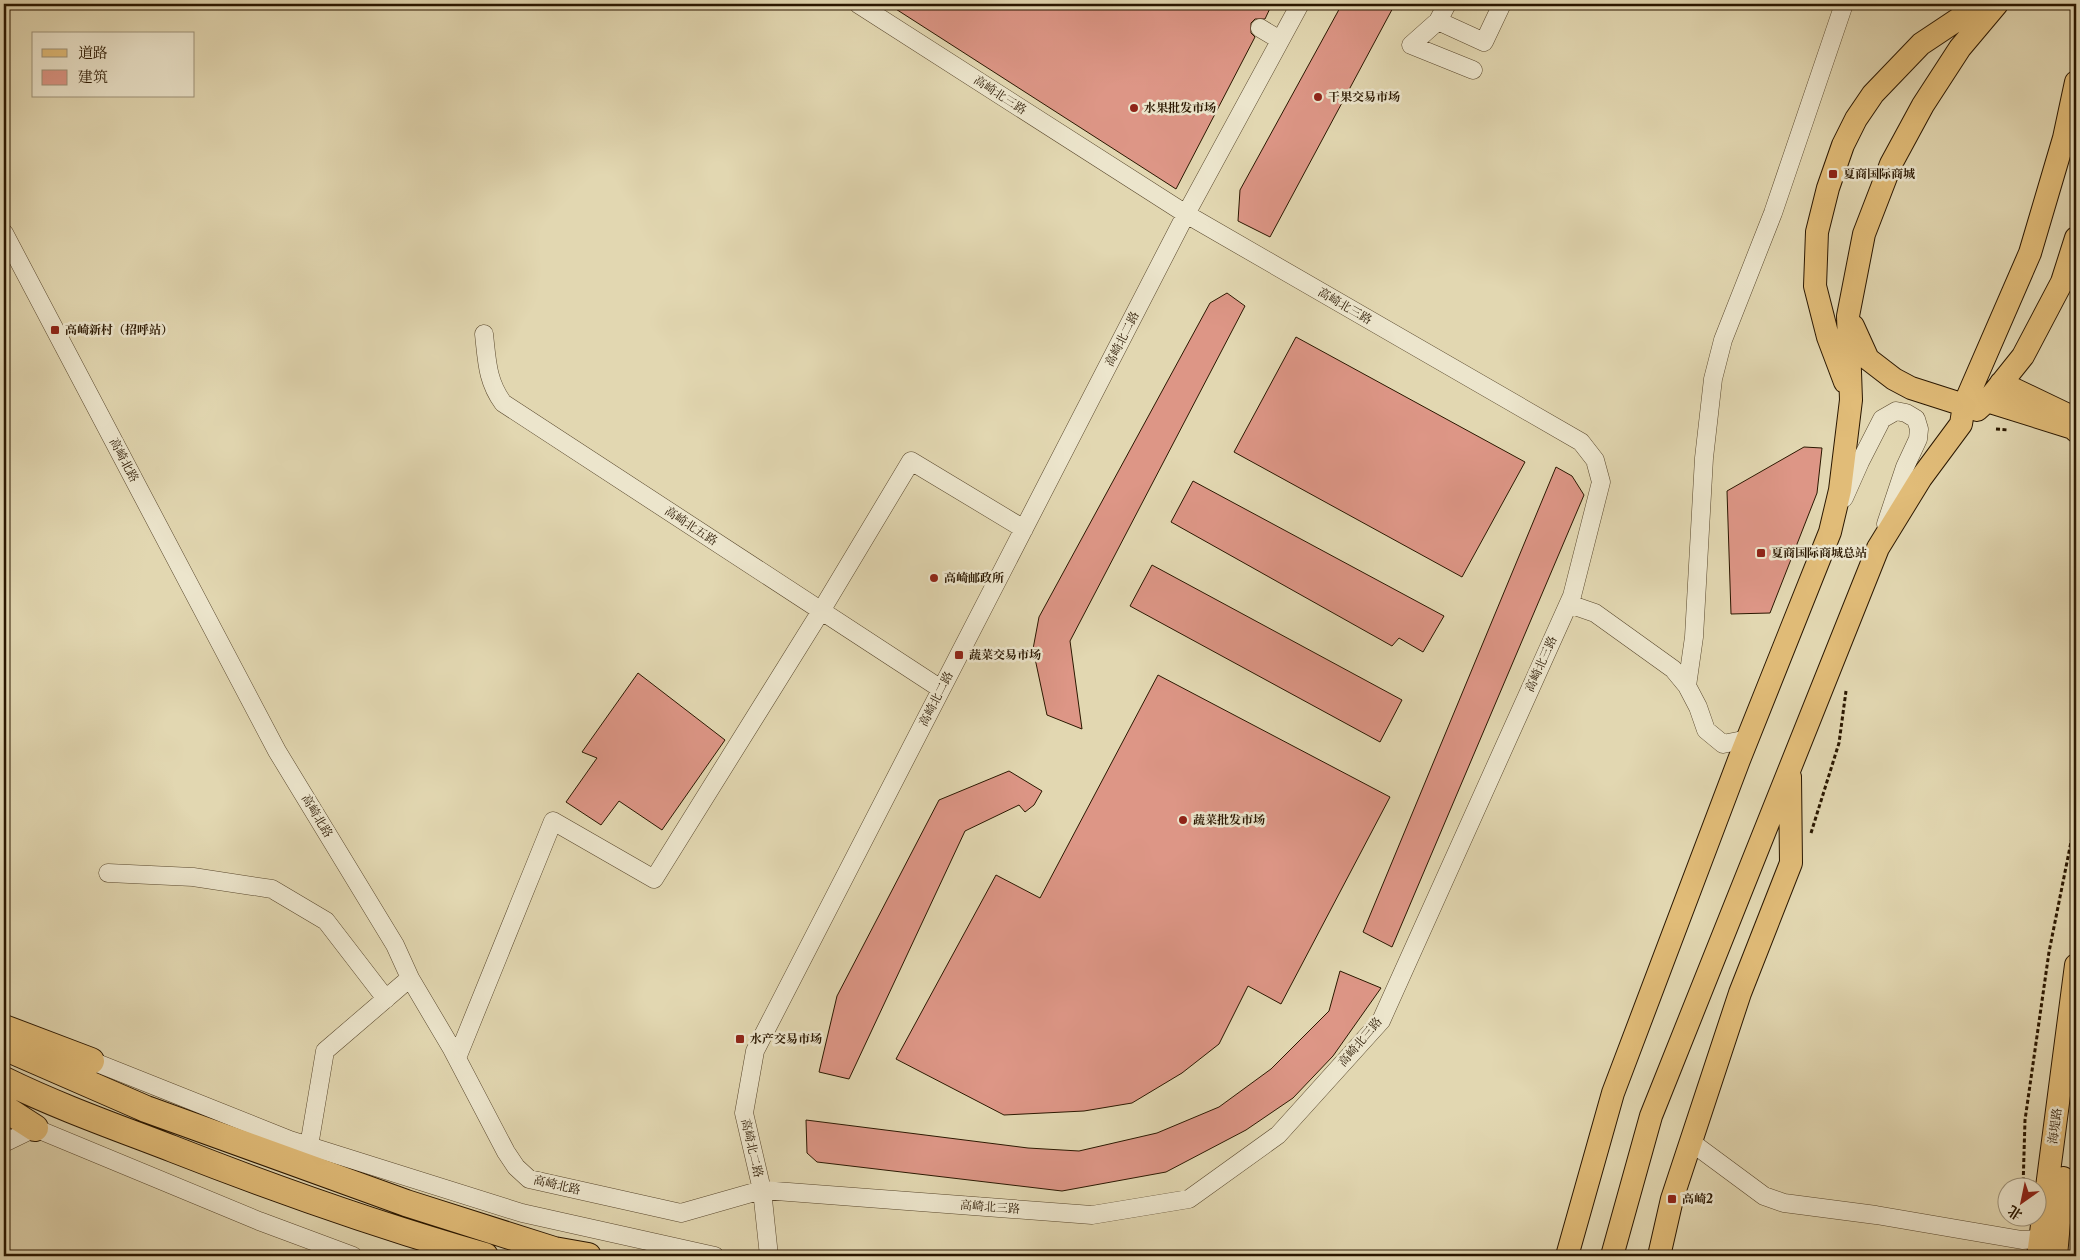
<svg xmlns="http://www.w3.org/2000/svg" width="2080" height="1260" viewBox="0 0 2080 1260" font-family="'Libre Caslon Text','Noto Serif SC',serif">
<rect width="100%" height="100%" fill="#e2d7b1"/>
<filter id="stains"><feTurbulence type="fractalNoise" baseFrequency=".004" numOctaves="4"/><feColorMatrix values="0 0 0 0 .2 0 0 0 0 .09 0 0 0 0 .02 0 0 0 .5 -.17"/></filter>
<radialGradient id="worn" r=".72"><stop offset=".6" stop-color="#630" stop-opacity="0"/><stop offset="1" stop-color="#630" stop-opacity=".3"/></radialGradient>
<path fill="#dd9686" stroke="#2a1700" d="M 888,4 L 1272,4 L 1265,19 L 1255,19 L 1251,23 L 1251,33 L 1255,37 L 1176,189 Z
M 1342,4 L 1395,4 L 1270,237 L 1238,221 L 1240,190 Z
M 1227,293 L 1245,306 L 1070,641 L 1082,729 L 1047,715 L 1033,649 L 1039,617 L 1210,303 Z
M 1296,337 L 1525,462 L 1462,577 L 1234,452 Z
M 1804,447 L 1822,448 L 1817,493 L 1770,613 L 1731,614 L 1727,491 Z
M 1556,467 L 1572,476 L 1584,495 L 1392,947 L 1363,932 Z
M 1193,481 L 1444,616 L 1423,652 L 1399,638 L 1392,646 L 1171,522 Z
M 1152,565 L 1402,700 L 1380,742 L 1130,606 Z
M 638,673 L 725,740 L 662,830 L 619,801 L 601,825 L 566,802 L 597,758 L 582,752 Z
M 1158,675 L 1390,797 L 1281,1004 L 1248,986 L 1219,1044 L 1182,1073 L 1132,1103 L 1084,1111 L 1004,1115 L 896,1059 L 996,875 L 1040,898 Z
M 1009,771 L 1042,791 L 1034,805 L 1025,812 L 1019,805 L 965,831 L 849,1079 L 819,1072 L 837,996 L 939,800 Z
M 1340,971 L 1381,988 L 1333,1056 L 1293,1098 L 1246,1130 L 1166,1172 L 1062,1191 L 817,1162 L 807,1153 L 806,1120 L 1028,1148 L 1079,1151 L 1157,1133 L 1219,1107 L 1271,1069 L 1329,1011 Z"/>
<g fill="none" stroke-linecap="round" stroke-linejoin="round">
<g stroke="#58472c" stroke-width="19">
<path id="minor" d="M 1447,4 L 1438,21 L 1411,45 L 1473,70
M 1438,21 L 1484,42 L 1502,4
M 1260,28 L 1280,40
M 4,233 L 277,751 L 395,945 L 410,978 L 452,1049 L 506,1152 L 516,1167 L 529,1179 L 681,1213 L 762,1190 L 1092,1215 L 1189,1199 L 1278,1135 L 1381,1021 L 1572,596 L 1601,482 L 1595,460 L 1581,442 L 1186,214 L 858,4
M 484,334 C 487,361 487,381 503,403 L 941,689
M 1844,498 L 1860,462 L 1882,419 L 1896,411 L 1906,413 L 1916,419 L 1919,429 L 1918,439 L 1905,467 L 1886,524
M 1569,604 L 1595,613 L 1673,669 L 1687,686 L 1698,707 L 1706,730 L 1723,744 L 1748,739
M 1687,686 L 1694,637 L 1704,458 L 1713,379 L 1723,340 L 1773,213 L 1844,4
M 108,873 L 193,877 L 272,889 L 326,921 L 386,999
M 82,1057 L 290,1140 L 522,1213 L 715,1256
M 457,1058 L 553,821 L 654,879 L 821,611 L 911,461 L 1024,529
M 25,1124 L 259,1221 L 353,1256
M 1691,1142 L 1764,1196 L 1784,1203 L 1876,1215 L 2022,1240 L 2052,1238
M 4,1143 L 35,1128
M 309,1146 L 325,1051 L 410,978
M 769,1256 L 762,1190 L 744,1113 L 755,1051 L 1186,214 L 1300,4"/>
</g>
<g stroke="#2a1700" stroke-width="24">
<path id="major" d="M 1853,326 L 1868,359 L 1894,379 L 1911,388 L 1964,405 L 1987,401 L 2073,428 L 2076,431
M 1845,382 L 1828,337 L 1815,286 L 1817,232 L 1828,188 L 1843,145 L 1856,119 L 1873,94 L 1921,44 L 1981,4
M 2001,383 L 2068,415
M 1977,410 L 1987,401 L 2023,356 L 2062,282 L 2076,238
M 1567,1256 L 1613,1093 L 1739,760 L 1830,532 L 1840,490 L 1851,400 L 1848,316 L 1864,234 L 1891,164 L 1923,105 L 1960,48 L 1997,4
M 1612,1256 L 1651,1116 L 1878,548 L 1921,478 L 1961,424 L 1964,405 L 2030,253 L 2064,138 L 2076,82
M 1659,1256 L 1672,1199 L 1740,993 L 1791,863 L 1790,777
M 2038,1256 L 2076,965
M 2056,1256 L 2063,1178"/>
</g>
<g stroke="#2a1700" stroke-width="28">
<path id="highway" d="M 4,1028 L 91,1061
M 4,1047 L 146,1109 L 406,1203 L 554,1250 L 588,1256
M 4,1080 C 59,1107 116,1127 173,1149 C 275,1189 380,1226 485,1256
M 4,1108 L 35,1128"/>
</g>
<path stroke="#2a1700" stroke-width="3" stroke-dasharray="4 2.5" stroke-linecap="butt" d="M 1996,429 L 2008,430
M 1811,833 L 1839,743 L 1846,691
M 2023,1188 L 2025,1120 L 2049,952 L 2076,817"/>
<use href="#minor" stroke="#ece5cc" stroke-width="18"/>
<use href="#major" stroke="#e1bc78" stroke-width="22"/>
<use href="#highway" stroke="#e1bc78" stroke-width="26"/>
</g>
<g fill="#8f2418" stroke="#ece5cc" stroke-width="2">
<circle cx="1318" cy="97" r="5"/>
<circle cx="1134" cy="108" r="5"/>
<rect x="1828" y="169" width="10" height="10" rx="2.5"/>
<rect x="50" y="325" width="10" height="10" rx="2.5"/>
<rect x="1756" y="548" width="10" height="10" rx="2.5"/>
<circle cx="934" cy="578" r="5"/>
<rect x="954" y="650" width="10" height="10" rx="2.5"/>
<circle cx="1183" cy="820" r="5"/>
<rect x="735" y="1034" width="10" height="10" rx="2.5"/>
<rect x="1667" y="1194" width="10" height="10" rx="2.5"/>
</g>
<g text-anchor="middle" stroke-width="5" stroke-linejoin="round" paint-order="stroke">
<g font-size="12" fill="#2a1700" stroke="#ece5cc">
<text transform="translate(1000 95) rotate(33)" y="4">高崎北三路</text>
<text transform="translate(1345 306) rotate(30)" y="4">高崎北三路</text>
<text transform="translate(1122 339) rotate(-63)" y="4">高崎北二路</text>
<text transform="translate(124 460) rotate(62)" y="4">高崎北路</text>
<text transform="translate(691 526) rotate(33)" y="4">高崎北五路</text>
<text transform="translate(1541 664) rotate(-66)" y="4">高崎北三路</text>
<text transform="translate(936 699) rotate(-63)" y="4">高崎北二路</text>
<text transform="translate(317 816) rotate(59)" y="4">高崎北路</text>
<text transform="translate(1360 1042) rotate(-50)" y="4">高崎北三路</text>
<text transform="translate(2055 1126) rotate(-82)" y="4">海堤路</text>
<text transform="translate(752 1148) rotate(77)" y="4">高崎北二路</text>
<text transform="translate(557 1185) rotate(13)" y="4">高崎北路</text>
<text transform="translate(990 1207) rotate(4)" y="4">高崎北三路</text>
</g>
<g font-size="12" font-weight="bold" fill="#2a1700" stroke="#ece5cc" text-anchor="start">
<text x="1328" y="101">干果交易市场</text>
<text x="1144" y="112">水果批发市场</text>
<text x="1843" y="178">夏商国际商城</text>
<text x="65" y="334">高崎新村（招呼站）</text>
<text x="1771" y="557">夏商国际商城总站</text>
<text x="944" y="582">高崎邮政所</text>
<text x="969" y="659">蔬菜交易市场</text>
<text x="1193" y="824">蔬菜批发市场</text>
<text x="750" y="1043">水产交易市场</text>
<text x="1682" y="1203">高崎2</text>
</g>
</g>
<rect width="2080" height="1260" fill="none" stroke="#e2d7b1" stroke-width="20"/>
<rect x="5" y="5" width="2070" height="1250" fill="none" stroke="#2a1700" stroke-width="2.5"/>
<rect x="10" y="10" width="2060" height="1240" fill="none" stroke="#2a1700"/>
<rect x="32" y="32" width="162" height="65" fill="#ece5cc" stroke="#9e937a"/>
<rect x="42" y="49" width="25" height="8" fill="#e1bc78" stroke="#9e937a"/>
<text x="78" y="58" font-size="15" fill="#2a1700">道路</text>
<rect x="42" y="70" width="25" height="15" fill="#dd9686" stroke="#9e937a"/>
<text x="78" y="82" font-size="15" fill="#2a1700">建筑</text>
<g transform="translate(2022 1202) rotate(213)"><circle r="24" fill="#ece5cc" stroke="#9e937a"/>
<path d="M0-4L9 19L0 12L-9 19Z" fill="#8f2418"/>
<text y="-8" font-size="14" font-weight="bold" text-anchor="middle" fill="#2a1700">北</text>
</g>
<rect width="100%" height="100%" filter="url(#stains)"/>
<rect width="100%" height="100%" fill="url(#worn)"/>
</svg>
